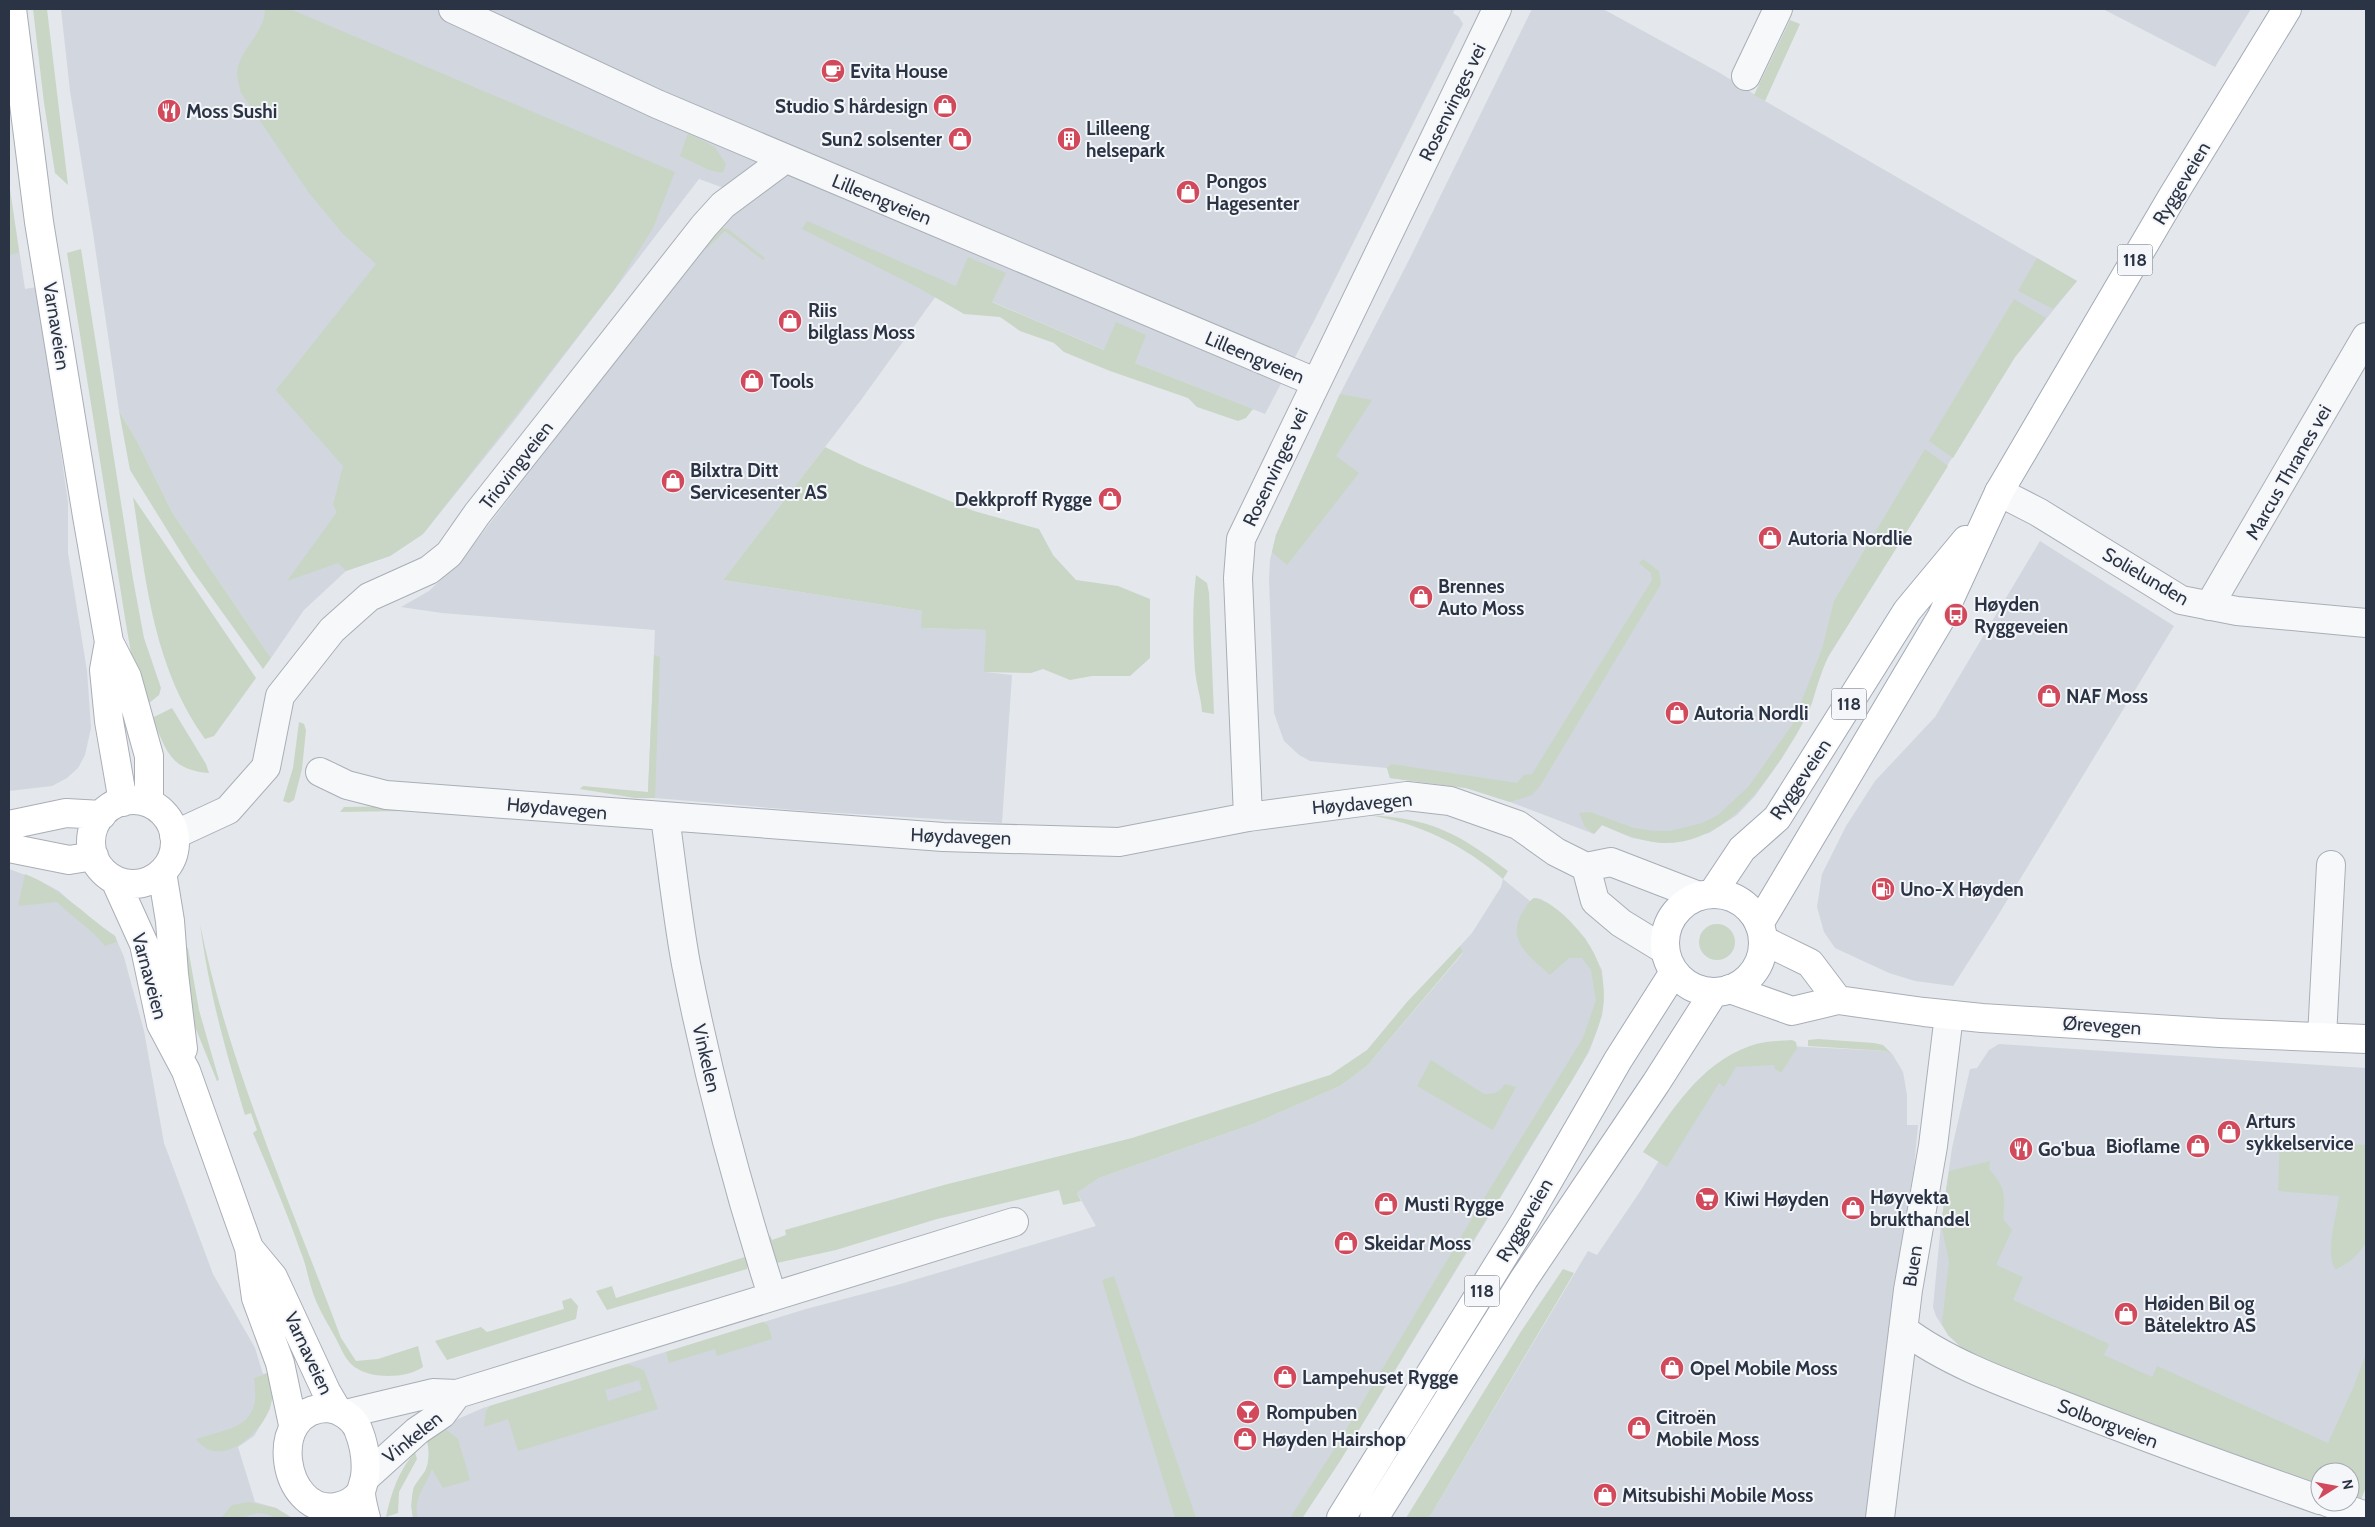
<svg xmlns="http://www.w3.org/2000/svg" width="2375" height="1527" viewBox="0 0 2375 1527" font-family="Cabin,sans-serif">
<rect width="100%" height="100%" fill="#e4e7ec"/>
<path fill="#d2d6de" d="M 61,9 L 1455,9 L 1453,13 L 1459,17 L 1463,24 L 1314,321 L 1265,414 L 1135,363 L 946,282 L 861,400 L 723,580 L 922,611 L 922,628 L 986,630 L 985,672 L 1012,675 L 1002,823 L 807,811 L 655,798 L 648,792 L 655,630 L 442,613 L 401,607 L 429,591 L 463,558 L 704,247 L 746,196 L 699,179 L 514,421 L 423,534 L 390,556 L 346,571 L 304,610 L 271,658 L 172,512 L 137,441 L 119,411 L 93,233 L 70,91 Z
M 1532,9 L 1603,9 L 1720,73 L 1765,101 L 2077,281 L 2015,357 L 1828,657 L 1817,682 L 1811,704 L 1782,758 L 1755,796 L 1737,815 L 1709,833 L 1686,839 L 1661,843 L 1632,838 L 1602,825 L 1594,834 L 1510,802 L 1466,788 L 1390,778 L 1387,768 L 1310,761 L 1299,755 L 1284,741 L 1274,713 L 1269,579 L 1270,560 L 1276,535 L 1340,394 L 1410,258 Z
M 2103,9 L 2251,9 L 2215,67 Z
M 9,183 L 25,289 L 37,287 L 68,502 L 68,553 L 87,671 L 91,728 L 85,755 L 78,768 L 67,778 L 52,786 L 9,791 Z
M 2040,541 L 2174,626 L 1997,917 L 1953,986 L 1915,981 L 1889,973 L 1835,948 L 1824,932 L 1817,907 L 1822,874 L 1846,826 L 1875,781 L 1935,717 Z
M 9,869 L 36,879 L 59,891 L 86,916 L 115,936 L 124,957 L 144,1031 L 164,1143 L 213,1274 L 255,1348 L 263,1374 L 272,1372 L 270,1409 L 254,1436 L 238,1447 L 255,1502 L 276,1508 L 292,1518 L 9,1518 Z
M 1503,879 L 1530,901 L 1534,898 L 1541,899 L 1561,914 L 1585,938 L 1602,970 L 1604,1000 L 1602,1016 L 1589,1052 L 1340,1461 L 1302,1518 L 413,1518 L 411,1506 L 414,1487 L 426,1470 L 428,1463 L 429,1453 L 427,1440 L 442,1426 L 483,1408 L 806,1309 L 897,1285 L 1096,1226 L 1077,1193 L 1099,1178 L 1253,1124 L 1340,1086 L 1367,1066 L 1463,953 L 1460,946 L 1472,933 L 1501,887 Z
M 1999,1044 L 2366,1068 L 2366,1487 L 2361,1499 L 2350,1495 L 2350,1472 L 2320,1472 L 2320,1485 L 2272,1469 L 2010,1372 L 1962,1348 L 1948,1335 L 1936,1316 L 1933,1307 L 1941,1224 L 1952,1148 L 1970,1069 L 1977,1068 L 1989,1050 Z
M 1770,1045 L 1886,1051 L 1893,1055 L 1903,1072 L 1907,1095 L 1907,1125 L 1918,1125 L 1914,1167 L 1898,1264 L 1871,1518 L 1429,1518 L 1588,1251 L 1597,1255 L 1641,1190 L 1703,1088 Z"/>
<path fill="#c9d6c5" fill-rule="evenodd" d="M 33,9 L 47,9 L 68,185 L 55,173 L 44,103 Z
M 265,9 L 290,9 L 675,172 L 653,228 L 614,290 L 423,534 L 390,556 L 346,571 L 338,563 L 287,581 L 337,512 L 333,505 L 343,466 L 276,390 L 376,264 L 343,234 L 309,193 L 241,93 C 240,87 237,79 237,73 C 239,48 265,34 265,9 Z
M 1790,20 L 1800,24 L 1765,101 L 1754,95 Z
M 688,133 L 715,147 L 726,164 L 723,173 L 709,170 L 680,156 Z
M 9,183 L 19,253 L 9,255 Z
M 807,221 L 956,286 L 968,257 L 1006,273 L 992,302 L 1104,350 L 1116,322 L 1146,335 L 1135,363 L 1253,409 L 1246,418 L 1238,421 L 1197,407 L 1188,398 L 1110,371 L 1064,352 L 1054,343 L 1020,331 L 1000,317 L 964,314 L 919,288 L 802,229 Z
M 721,228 L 728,229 L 765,258 L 763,260 L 725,231 L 706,249 L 704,247 Z
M 81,249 L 133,579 L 144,638 L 161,688 L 159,695 L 148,704 L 131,653 L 125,618 L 67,253 Z
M 2037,258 L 2077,281 L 2053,309 L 2018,291 Z
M 2014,299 L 2046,318 L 2015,357 L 1953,458 L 1929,441 Z
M 1340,394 L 1372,400 L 1336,456 L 1359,473 L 1287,565 L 1272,552 L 1276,535 Z
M 119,411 L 137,441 L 172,512 L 271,658 L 263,669 L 192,570 L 130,470 Z
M 825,447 L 862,465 L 974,511 L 1039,529 L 1053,555 L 1076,580 L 1118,586 L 1150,599 L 1150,658 L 1130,676 L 1092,676 L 1070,680 L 1043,669 L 1031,673 L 984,672 L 986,630 L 921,628 L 922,611 L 723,580 Z
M 1925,449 L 1948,466 L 1828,657 C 1821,672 1817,687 1812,703 C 1804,724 1787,751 1774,769 C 1747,807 1712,845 1661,843 C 1640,841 1621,833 1602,825 L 1594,834 L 1585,827 L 1579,813 L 1590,812 L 1634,828 L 1654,831 L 1670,831 L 1702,823 L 1718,815 L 1749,786 L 1792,725 L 1822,649 L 1834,601 Z
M 133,497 L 256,678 L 214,736 L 205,739 C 153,667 146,581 133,497 Z
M 1643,559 L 1659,571 L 1661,584 L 1540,786 L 1532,795 L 1510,802 L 1466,788 L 1390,778 L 1387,768 L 1391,764 L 1517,783 L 1524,775 L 1532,774 L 1652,580 L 1651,573 L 1639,563 Z
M 1196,575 L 1207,583 L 1209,593 L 1214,714 L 1202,712 C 1201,697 1196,684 1195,670 C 1193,638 1192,606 1196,575 Z
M 654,655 L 660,657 L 655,798 L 635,798 L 580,789 L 583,786 L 648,792 Z
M 172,708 L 206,764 L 209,773 C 169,770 167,750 152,718 Z
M 299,722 L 304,724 L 306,730 L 302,769 L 294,800 L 289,803 L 283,801 L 293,768 Z
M 401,806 L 495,814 L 403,811 L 340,812 L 344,807 Z
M 1367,815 C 1431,818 1458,833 1508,871 L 1503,879 C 1465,846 1418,822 1367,815 Z
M 25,874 C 60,888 85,915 115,936 L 117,942 L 105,946 C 93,930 72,917 57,902 L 18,906 Z
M 1534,898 C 1550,900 1569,919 1579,931 C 1632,994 1589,1053 1553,1111 C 1532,1143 1512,1176 1493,1209 L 1481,1203 L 1583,1038 L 1596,1000 L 1591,970 L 1582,958 L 1569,958 L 1550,975 C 1532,958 1508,943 1520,917 C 1523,911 1528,902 1534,898 Z
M1699 942a18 18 0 1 1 36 0a18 18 0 1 1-36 0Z
M 200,924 C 229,1067 290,1201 341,1338 L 356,1361 L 378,1359 L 418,1346 L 423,1367 C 406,1379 367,1380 351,1364 C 343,1356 340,1345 334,1335 C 328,1324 321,1313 316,1301 C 309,1285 307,1266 300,1250 C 286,1210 269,1171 253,1133 L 257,1130 L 251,1113 L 245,1115 C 225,1049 209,992 200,924 Z
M 1460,946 L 1463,952 L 1367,1066 L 1340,1086 L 1253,1124 L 1099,1178 L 1077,1193 L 1081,1201 L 1063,1205 L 1059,1190 L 937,1219 L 836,1250 L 777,1263 L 769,1242 L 770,1235 L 772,1240 L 786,1235 L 785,1230 L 944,1185 L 1132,1138 L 1330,1075 L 1367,1050 L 1407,1002 Z
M 184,947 L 188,948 L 199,1010 L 219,1080 L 217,1081 L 191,1017 Z
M 1818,1039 L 1874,1043 L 1883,1045 L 1893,1055 L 1886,1051 L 1808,1046 L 1808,1040 Z
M 1792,1040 L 1796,1042 L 1797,1048 L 1781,1073 L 1774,1068 L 1775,1065 L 1736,1067 L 1724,1087 L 1719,1083 L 1667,1167 L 1643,1152 C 1672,1111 1699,1064 1750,1046 C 1763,1041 1778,1041 1792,1040 Z
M 1431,1060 L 1484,1094 C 1494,1094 1499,1093 1505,1084 L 1516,1087 L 1493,1130 L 1417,1086 Z
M 2280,1140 L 2366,1145 L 2366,1243 C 2358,1255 2350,1263 2336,1269 C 2324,1258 2337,1213 2339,1196 L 2278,1191 Z
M 1990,1161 L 1989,1169 C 2006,1188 2005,1195 2003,1219 L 2012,1230 L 1996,1265 L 2023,1277 L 2013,1300 L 2109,1344 L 2104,1355 L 2152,1377 L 2157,1366 L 2328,1443 L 2354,1386 L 2366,1353 L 2366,1487 L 2361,1499 L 2350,1495 L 2350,1472 L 2320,1472 L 2320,1485 L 2010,1372 L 1962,1348 L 1948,1335 L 1942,1324 L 1949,1261 L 1941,1224 L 1949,1171 Z
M 1477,1210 L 1488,1216 L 1340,1461 L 1303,1517 L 1290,1518 L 1340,1440 Z
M 748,1256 L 747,1269 L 607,1310 L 596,1291 L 612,1286 L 616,1298 Z
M 1563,1269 L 1574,1273 L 1429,1518 L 1406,1518 L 1520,1333 Z
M 1114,1276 L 1196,1518 L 1175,1518 L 1102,1280 Z
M 571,1298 L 578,1306 L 576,1319 L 447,1360 L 435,1341 L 481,1327 L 487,1332 L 564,1309 L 562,1301 Z
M 763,1322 L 768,1325 L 772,1339 L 717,1356 L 715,1349 L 669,1363 L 666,1352 Z
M 627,1364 L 644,1370 L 658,1409 L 518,1451 L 508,1419 L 484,1427 L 486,1411 L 490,1406 ZM 639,1380 L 642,1390 L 608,1401 L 605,1390 Z
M 272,1372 C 273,1384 274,1399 269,1410 C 259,1436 219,1470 196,1439 C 234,1427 262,1427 254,1378 Z
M 442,1426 L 458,1439 L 470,1480 L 443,1488 L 432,1469 C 426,1487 412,1498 418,1518 L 413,1518 C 411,1508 411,1497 414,1487 C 417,1481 422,1476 425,1471 C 430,1461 429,1450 427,1440 Z
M 415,1452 L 417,1459 L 399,1492 L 398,1513 L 386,1517 C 391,1493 399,1470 415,1452 Z
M 249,1502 L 276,1508 L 292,1518 L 275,1518 L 266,1514 L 257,1513 L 242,1518 L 221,1518 L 232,1505 Z"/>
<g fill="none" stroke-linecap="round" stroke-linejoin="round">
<g stroke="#a9aeb7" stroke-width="30">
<path id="street" d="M 453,9 L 657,104 L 1315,382
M 1746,76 L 1778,9
M 1999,492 L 2038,512 L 2181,600 L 2237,611 L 2366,623
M 2209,606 L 2366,337
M 320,772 L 347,785 L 386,795 L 943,837 L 1119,842 L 1248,817 L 1407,796 L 1450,801 L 1518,825 L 1556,852 L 1586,867 L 1611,862 L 1699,896
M 665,817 C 672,866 677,915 686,964 C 708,1076 737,1186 772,1295
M 1248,817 L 1238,578 L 1241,539 L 1497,9
M 174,835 L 228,810 L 266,767 L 280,696 L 332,630 L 369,597 L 429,570 L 449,554 L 477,514 L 704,226 L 723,205 L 785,159
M 1586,867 L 1595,901 L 1621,923 L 1665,950
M 2322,1037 L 2331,865
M 1903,1329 C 1946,1362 2007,1384 2057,1403 C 2144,1437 2232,1469 2320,1500
M 345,1414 L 433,1393 L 457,1394 L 1014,1222
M 365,1478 L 417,1431 L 442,1414 L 457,1394
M 2327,1502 L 2366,1516
M 1880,1518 L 1908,1290 L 1933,1146 L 1949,1015"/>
</g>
<g stroke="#a9aeb7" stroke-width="30">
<path id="secondary" d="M 12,9 L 39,222 L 87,516 L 109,642 L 127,677 L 149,756 L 149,803
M 109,642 L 104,670 L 109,721 L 123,802
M91 842a42 42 0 1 1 84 0a42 42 0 1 1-84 0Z
M 9,825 L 66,813 L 102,815
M 9,848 L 69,860 L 94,856
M 162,872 L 170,921 L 174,974 L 183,1049
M 115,880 L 144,944 L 161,1024 L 186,1071 L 249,1248 L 256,1298 L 280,1363 L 293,1425
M 1763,940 L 1810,963 L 1838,1000
M 1730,989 L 1792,1011 L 1838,1000 L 1924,1012 L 1982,1018 L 2220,1033 L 2366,1039
M 249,1248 L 273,1277 L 326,1391 L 336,1408
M 361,1492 C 354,1501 347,1505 336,1507 C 282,1516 265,1408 328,1408 C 340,1409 353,1418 358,1429 C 364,1444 367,1461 365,1477 C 364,1482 362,1487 361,1492 C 361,1500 364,1510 366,1518"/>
</g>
<g stroke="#a3abb8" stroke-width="30">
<path id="primary" d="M 1712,894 L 1742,849 L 1777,818 L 1907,611 L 1966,540
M1665 943a49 49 0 1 1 98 0a49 49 0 1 1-98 0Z
M 1759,924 L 1941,618 L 1999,492 L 2172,197 L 2287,9
M 1341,1518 L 1524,1223 L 1618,1060 L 1674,972
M 1374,1518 L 1524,1279 L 1656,1083 L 1714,992"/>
</g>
<use href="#street" stroke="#f7f8fa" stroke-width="28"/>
<use href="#secondary" stroke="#fff" stroke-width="28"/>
<use href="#primary" stroke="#fff" stroke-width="28"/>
</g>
<defs>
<g id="cafe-disc" transform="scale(1.25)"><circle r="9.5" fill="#d1495b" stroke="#f4f6f9"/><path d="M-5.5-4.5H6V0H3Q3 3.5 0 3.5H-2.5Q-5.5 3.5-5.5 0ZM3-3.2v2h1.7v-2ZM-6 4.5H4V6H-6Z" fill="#fff"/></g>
<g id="shop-disc" transform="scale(1.25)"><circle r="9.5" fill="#d1495b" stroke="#f4f6f9"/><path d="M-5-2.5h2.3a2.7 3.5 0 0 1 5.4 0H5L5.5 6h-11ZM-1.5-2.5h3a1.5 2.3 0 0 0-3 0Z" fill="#fff"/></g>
<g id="restaurant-disc" transform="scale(1.25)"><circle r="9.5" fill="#d1495b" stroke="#f4f6f9"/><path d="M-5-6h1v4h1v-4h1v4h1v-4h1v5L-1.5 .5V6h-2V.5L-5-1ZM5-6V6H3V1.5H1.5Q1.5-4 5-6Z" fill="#fff"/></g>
<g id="building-disc" transform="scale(1.25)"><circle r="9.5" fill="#d1495b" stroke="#f4f6f9"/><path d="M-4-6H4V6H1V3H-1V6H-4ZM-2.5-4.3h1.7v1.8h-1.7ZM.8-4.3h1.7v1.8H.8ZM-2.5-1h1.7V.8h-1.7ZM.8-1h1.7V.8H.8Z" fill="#fff"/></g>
<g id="bus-disc" transform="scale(1.25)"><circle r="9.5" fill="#d1495b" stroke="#f4f6f9"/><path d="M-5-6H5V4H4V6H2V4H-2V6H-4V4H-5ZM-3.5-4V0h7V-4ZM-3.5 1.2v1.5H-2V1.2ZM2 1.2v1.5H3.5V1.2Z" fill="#fff"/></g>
<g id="fuel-disc" transform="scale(1.25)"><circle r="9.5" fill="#d1495b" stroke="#f4f6f9"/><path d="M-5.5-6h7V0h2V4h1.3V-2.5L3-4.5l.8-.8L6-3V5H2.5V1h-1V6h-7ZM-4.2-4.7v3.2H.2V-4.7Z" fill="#fff"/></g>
<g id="supermarket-disc" transform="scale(1.25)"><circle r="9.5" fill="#d1495b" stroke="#f4f6f9"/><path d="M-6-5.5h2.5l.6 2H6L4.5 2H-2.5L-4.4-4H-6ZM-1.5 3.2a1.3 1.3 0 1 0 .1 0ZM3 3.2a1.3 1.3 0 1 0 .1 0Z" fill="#fff"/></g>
<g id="bar-disc" transform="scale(1.25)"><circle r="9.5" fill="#d1495b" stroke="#f4f6f9"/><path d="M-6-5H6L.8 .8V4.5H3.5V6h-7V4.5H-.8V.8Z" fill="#fff"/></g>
</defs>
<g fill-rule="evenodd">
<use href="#cafe-disc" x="833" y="71"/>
<use href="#shop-disc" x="945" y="106"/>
<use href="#restaurant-disc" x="169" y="111"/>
<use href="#shop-disc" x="960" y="139"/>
<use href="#building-disc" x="1069" y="139"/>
<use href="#shop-disc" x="1188" y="192"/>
<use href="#shop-disc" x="790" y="321"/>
<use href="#shop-disc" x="752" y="381"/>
<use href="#shop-disc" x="673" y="481"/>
<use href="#shop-disc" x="1110" y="499"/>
<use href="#shop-disc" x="1770" y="538"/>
<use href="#shop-disc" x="1421" y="597"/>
<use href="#bus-disc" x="1956" y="615"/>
<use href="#shop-disc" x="2049" y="696"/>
<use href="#shop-disc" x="1677" y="713"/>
<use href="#fuel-disc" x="1883" y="889"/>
<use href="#shop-disc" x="2229" y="1132"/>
<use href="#shop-disc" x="2198" y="1146"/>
<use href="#restaurant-disc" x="2021" y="1149"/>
<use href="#supermarket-disc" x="1707" y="1199"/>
<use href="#shop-disc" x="1386" y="1204"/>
<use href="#shop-disc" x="1853" y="1208"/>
<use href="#shop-disc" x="1346" y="1243"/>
<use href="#shop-disc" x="2126" y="1314"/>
<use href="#shop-disc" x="1672" y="1368"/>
<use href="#shop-disc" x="1285" y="1377"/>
<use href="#bar-disc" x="1248" y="1412"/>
<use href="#shop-disc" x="1639" y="1428"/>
<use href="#shop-disc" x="1245" y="1439"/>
<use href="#shop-disc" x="1605" y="1495"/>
</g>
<g text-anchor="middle" stroke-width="4" stroke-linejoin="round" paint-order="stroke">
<g fill="#f4f6f9" stroke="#676e7b" stroke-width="1">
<rect x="2117.5" y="244.5" width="35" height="31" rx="4"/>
<rect x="1831.5" y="688.5" width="35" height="31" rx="4"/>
<rect x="1464.5" y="1275.5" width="35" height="31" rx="4"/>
</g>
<g font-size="18" font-weight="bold" fill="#2b3445">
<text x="2135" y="266">118</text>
<text x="1849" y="710">118</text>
<text x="1482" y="1297">118</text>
</g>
<g font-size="19" font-weight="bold" fill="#2b3445" stroke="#f4f6f9" text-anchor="start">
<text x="850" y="78">Evita House</text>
<text x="928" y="113" text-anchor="end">Studio S hårdesign</text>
<text x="186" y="118">Moss Sushi</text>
<text x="1086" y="135">Lilleeng<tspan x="1086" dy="22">helsepark</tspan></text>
<text x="942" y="146" text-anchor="end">Sun2 solsenter</text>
<text x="1206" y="188">Pongos<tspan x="1206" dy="22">Hagesenter</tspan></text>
<text x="808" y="317">Riis<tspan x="808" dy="22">bilglass Moss</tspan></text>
<text x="770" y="388">Tools</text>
<text x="690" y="477">Bilxtra Ditt<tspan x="690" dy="22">Servicesenter AS</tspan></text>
<text x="1092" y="506" text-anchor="end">Dekkproff Rygge</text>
<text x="1788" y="545">Autoria Nordlie</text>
<text x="1438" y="593">Brennes<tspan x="1438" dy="22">Auto Moss</tspan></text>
<text x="1974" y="611">Høyden<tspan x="1974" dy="22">Ryggeveien</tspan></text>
<text x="2066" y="703">NAF Moss</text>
<text x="1694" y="720">Autoria Nordli</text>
<text x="1900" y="896">Uno-X Høyden</text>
<text x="2246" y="1128">Arturs<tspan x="2246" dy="22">sykkelservice</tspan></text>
<text x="2180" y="1153" text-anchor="end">Bioflame</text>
<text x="2038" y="1156">Go'bua</text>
<text x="1870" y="1204">Høyvekta<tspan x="1870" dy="22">brukthandel</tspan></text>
<text x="1724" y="1206">Kiwi Høyden</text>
<text x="1404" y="1211">Musti Rygge</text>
<text x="1364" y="1250">Skeidar Moss</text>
<text x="2144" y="1310">Høiden Bil og<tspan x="2144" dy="22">Båtelektro AS</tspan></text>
<text x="1690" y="1375">Opel Mobile Moss</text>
<text x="1302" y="1384">Lampehuset Rygge</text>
<text x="1266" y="1419">Rompuben</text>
<text x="1656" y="1424">Citroën<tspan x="1656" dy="22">Mobile Moss</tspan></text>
<text x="1262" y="1446">Høyden Hairshop</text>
<text x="1622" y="1502">Mitsubishi Mobile Moss</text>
</g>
<g font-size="19" fill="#2b3445" stroke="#f4f6f9">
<text transform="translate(1452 102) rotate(-64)" y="7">Rosenvinges vei</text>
<text transform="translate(2181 183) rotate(-59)" y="7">Ryggeveien</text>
<text transform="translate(882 199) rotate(22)" y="7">Lilleengveien</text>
<text transform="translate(57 326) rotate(81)" y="7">Varnaveien</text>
<text transform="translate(1255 357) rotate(23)" y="7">Lilleengveien</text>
<text transform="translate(516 465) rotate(-52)" y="7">Triovingveien</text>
<text transform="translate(1275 467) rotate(-65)" y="7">Rosenvinges vei</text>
<text transform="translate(2288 472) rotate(-60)" y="7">Marcus Thranes vei</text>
<text transform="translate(2146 576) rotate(30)" y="7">Solielunden</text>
<text transform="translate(1800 779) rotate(-56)" y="7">Ryggeveien</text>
<text transform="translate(1362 803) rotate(-5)" y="7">Høydavegen</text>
<text transform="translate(557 808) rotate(5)" y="7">Høydavegen</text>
<text transform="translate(961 836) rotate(2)" y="7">Høydavegen</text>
<text transform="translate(150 976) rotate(75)" y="7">Varnaveien</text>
<text transform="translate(2102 1025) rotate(4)" y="7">Ørevegen</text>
<text transform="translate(707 1058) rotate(77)" y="7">Vinkelen</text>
<text transform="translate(1524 1220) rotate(-60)" y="7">Ryggeveien</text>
<text transform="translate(1912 1266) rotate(-81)" y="7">Buen</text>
<text transform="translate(309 1353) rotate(65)" y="7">Varnaveien</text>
<text transform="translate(2108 1423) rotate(21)" y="7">Solborgveien</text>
<text transform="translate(412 1437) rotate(-39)" y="7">Vinkelen</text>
</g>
</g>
<rect width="2375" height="1527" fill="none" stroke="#2b3445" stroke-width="20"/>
<g transform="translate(2335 1487) rotate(79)"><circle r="24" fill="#f4f6f9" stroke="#a4a8b1"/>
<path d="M0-4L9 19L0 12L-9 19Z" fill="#d1495b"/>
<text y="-8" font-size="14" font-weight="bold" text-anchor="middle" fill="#2b3445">N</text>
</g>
</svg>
